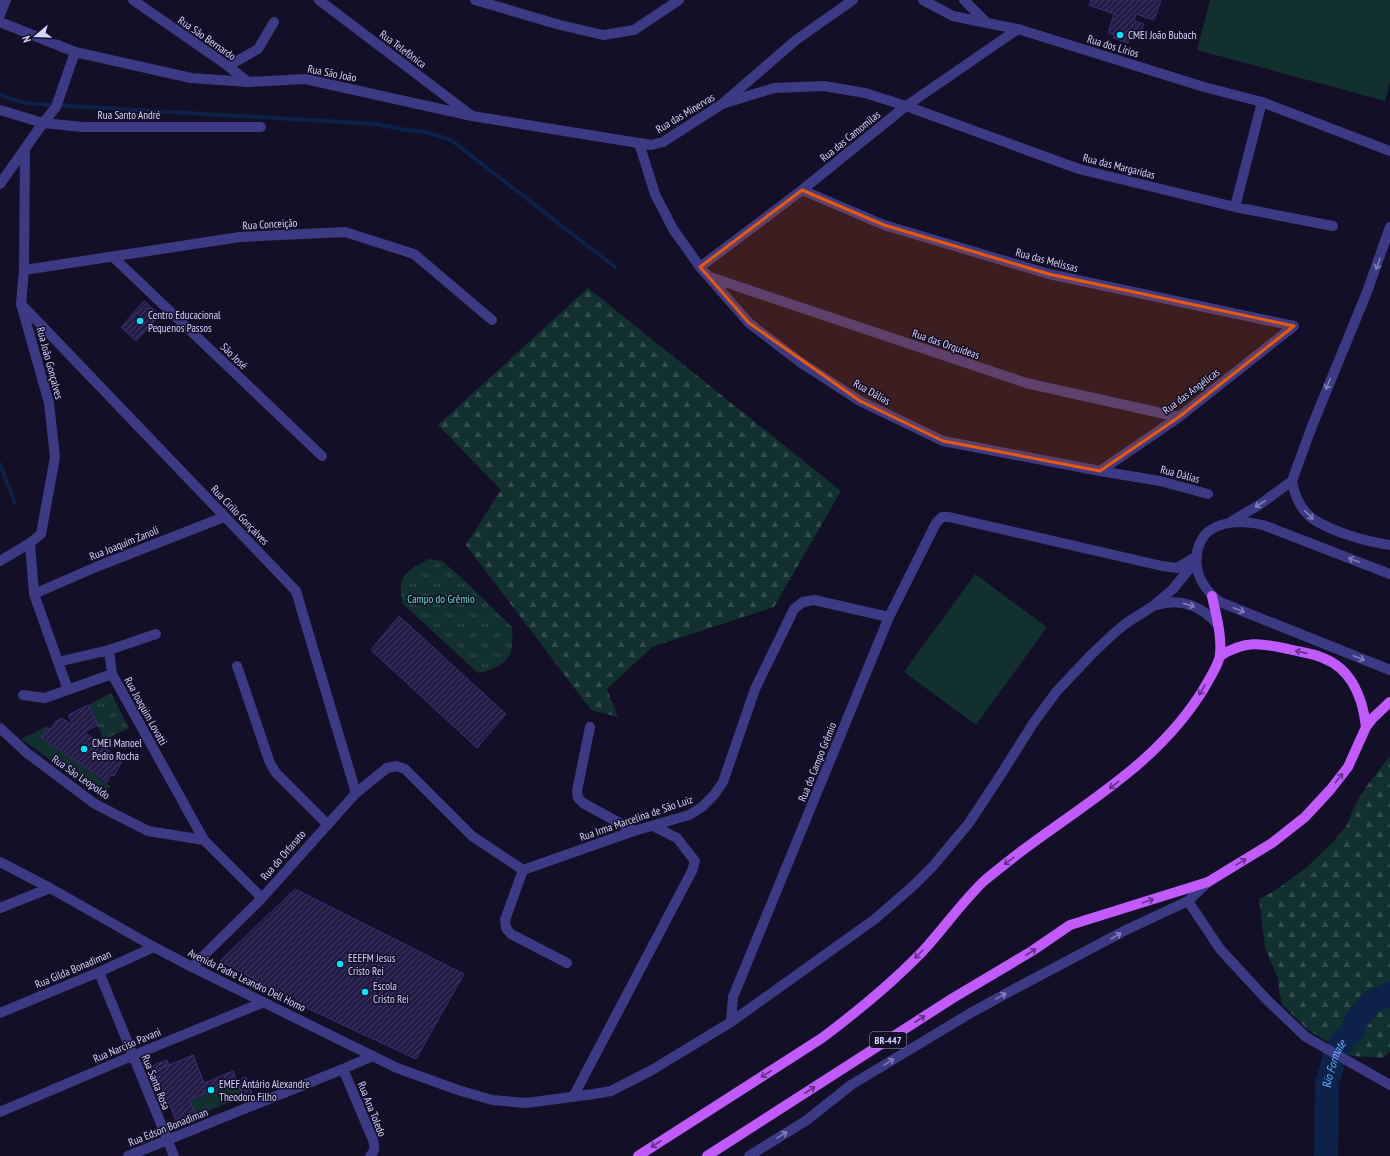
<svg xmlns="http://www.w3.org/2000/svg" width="1390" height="1156" viewBox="0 0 1390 1156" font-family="'PT Sans Narrow',sans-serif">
<defs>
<pattern id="forest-firs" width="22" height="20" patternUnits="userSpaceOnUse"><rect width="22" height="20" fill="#12302f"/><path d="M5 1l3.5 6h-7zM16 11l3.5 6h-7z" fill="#344d4e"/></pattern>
<pattern id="park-tufts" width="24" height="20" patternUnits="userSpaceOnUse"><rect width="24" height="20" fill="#12302f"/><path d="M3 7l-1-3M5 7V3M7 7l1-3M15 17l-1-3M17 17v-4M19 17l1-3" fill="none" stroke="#344d4e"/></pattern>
<pattern id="building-hatch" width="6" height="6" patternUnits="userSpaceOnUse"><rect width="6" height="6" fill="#241b47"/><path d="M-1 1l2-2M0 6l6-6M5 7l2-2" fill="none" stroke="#433b63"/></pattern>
</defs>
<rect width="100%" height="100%" fill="#130f26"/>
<path fill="#12302f" d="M 1210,0 L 1390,0 L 1390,81 L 1385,101 L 1197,50 Z
M 975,574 L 1047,627 L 976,725 L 904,672 Z
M 47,726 L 48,728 L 41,737 L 111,786 L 102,796 L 21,739 Z
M 237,1081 L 243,1097 L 196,1116 L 189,1100 Z"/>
<path fill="url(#forest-firs)" d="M 588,288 L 841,491 L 774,607 L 652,647 L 607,689 L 618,717 L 591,710 L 466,545 L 501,490 L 438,425 Z
M 1390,756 L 1390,1052 L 1383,1058 L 1352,1056 L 1308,1030 L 1283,1005 L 1280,996 L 1278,979 L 1265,947 L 1259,899 L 1276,890 L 1307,867 L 1335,840 L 1347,825 L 1355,805 L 1366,787 Z"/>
<path fill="url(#park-tufts)" d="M 429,559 L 442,561 L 465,581 L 512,627 C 512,633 513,639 512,646 C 511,663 492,670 478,673 L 403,604 C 396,576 406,571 429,559 Z
M 111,693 L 129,728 L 104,740 L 88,705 Z"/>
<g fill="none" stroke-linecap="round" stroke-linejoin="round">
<path stroke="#0c2248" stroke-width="4" d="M 0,95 L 17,101 L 35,104 L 376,124 L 406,130 L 426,132 L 451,140 L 615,267
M 0,464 L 15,503"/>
<path stroke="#0c2248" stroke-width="24" id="s1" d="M 1326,1156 L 1327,1083 L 1336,1053 L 1341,1044 L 1352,1031 L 1356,1021 L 1370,1003 L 1390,994"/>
</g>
<path fill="url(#building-hatch)" stroke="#3b2d73" d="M 1091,0 L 1161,0 L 1154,20 L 1136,14 L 1134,21 L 1144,24 L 1139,38 L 1135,36 L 1134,39 L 1130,38 L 1128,43 L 1113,38 L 1115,35 L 1108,33 L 1114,14 L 1117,15 L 1089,5 Z
M 144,301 L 160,315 L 136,341 L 121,327 Z
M 399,616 L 506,714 L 477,748 L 371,650 Z
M 88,705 L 98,725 L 84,732 L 122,761 L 114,776 L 111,775 L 107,782 L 41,737 L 48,728 L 51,729 L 56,721 L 62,718 L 74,726 L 68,715 Z
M 295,889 L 464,974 L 416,1059 L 309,1009 L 220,961 Z
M 193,1055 L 204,1083 L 233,1071 L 237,1081 L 189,1100 L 196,1116 L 177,1124 L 169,1103 L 167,1103 L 156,1073 L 159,1069 Z
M 167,1060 L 169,1065 L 159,1069 L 156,1073 L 160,1084 L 155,1085 L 150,1073 L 152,1068 L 154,1065 Z
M 246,1077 L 252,1093 L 243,1097 L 237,1081 Z"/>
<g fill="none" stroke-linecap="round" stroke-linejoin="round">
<path stroke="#3d3a85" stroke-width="10" d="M 133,0 L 228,66 L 248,82
M 319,0 L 472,116
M 475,0 L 560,25 L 603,35 L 634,30 L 679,0
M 923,0 L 953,16 L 987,23
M 0,15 L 6,0
M 228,66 L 258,49 L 274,22
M 722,104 L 796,40 L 853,0
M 0,110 L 43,123 L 83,127 L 261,127
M 639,143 L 655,194 L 673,229 L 700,267 L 749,323 L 800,362 L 860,401 L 943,441 L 1100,471 L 1160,481 L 1208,494
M 0,184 L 43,123 L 56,107 L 75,52
M 802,190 L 884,225 L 1049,274 L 1294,326
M 1235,207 L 1262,102
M 113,257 L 322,456
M 700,267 L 802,190 L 906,106 L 1079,169 L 1235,207 L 1333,226
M 24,270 L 240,237 L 345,232 L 414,254 L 492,320
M 710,277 L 1026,383 L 1179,417
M 21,304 L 296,591 L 356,793
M 1100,471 L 1179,417 L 1294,326
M 30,543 L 34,594 L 68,690
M 0,561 L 30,543 L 41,534 L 55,457 L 49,403 L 21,304 L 24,270 L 25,148
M 34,594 L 96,567 L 224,517
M 109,650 L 112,674
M 58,662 L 109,650 L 156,634
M 237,666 L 270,763 L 276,773 L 327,824
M 23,695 L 45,698 L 112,674 L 204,840 L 262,898
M 590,727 L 577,791 L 578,798 L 583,803 L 634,831
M 0,728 L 27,753 L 95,804 L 148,831 L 204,840
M 523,870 L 505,920 L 506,928 L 511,934 L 567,963
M 0,908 L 50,888
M 192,967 L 262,898 L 356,793 L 387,768 L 396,766 L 405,769 L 472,836 L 523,870 L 634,831 L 689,815 L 702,807 L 714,795 L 723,782 L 755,689 L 794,609 L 803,602 L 814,600 L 889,617
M 99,972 L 174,1156
M 0,1013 L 99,972 L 154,947
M 731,1022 L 733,997 L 889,617 L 936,523 L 942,517 L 949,517 L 1162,566 L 1177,568 L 1197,556
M 343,1069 L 373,1140 C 375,1147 375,1151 370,1156
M 573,1097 L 692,871 L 695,861 L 677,838 L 653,826
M 0,1112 L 132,1056 L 264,1002
M 128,1156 L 343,1069 L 373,1056"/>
<path stroke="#3d3a85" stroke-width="10" d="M 964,0 L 987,23 L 1018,29 L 1204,87 L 1262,102 L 1390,151
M 0,22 L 75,52 L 191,78 L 248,82 L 305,79 L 472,116 L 651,145 L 663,142 L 722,104 L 774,88 L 824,86 L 865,93 L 906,106 L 1018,29
M 1390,227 L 1367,292 L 1312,426 L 1292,481 C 1298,515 1315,523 1345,534 C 1360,539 1375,543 1390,545
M 1232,521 L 1259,505 L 1292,481
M 1390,574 L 1263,525 C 1246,521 1224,520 1209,531 C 1202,536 1199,544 1197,552 C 1194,573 1204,590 1220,602 L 1390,670
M 1157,605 C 1181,597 1203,607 1218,625
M 0,862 L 50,888 L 154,947 L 192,967 L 397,1068 L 458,1090 L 492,1100 L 526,1103 L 594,1094 L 611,1091 L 652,1070 L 731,1022 L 875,919 L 913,886 L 933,866 L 969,823 L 1000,776 L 1034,722 L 1057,691 L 1091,655 L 1112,635 L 1125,624 L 1153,606 L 1173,589 L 1190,568 L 1197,556
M 1188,901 L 1220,949 L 1267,1000 L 1306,1037 L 1390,1085
M 749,1156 L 807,1120 L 851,1085 L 919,1044 L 969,1014 L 1020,986 L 1126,930 L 1188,901 L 1208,882"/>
<path stroke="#c25bff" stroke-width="10" d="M 1220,656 C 1245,640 1261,643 1288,649 C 1300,652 1312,653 1323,658 C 1352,669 1363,699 1366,727
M 638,1156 L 822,1038 C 858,1011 892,983 923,951 C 944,928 962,902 984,881 C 997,870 1010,860 1023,850 C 1090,800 1162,760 1206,685 C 1210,677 1220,663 1220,654 C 1222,635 1216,615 1212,596
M 707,1156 L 953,998 L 1032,951 L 1070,925 L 1208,882 L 1272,843 L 1305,817 L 1330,790 L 1348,767 L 1366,727 L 1373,718 L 1390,702"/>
</g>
<defs><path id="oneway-shaft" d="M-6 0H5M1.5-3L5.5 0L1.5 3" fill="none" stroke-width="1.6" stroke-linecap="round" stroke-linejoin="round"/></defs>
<g stroke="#837fbc">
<use href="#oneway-shaft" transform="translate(1378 264) rotate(110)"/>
<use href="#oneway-shaft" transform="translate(1328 384) rotate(112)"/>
<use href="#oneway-shaft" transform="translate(1260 504) rotate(147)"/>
<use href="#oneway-shaft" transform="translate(1309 515) rotate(45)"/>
<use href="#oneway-shaft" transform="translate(1354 560) rotate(-159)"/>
<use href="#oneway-shaft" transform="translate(1189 605) rotate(17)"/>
<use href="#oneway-shaft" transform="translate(1239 610) rotate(22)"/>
<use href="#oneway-shaft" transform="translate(1359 658) rotate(22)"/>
<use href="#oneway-shaft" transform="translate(1116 936) rotate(-29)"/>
<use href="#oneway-shaft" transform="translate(1001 996) rotate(-29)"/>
<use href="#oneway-shaft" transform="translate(889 1062) rotate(-32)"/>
<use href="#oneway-shaft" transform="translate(782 1135) rotate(-32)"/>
</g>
<g stroke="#623188">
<use href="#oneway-shaft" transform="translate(1301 652) rotate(-167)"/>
<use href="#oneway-shaft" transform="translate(1202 690) rotate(121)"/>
<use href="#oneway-shaft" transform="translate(1339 778) rotate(-51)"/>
<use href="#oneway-shaft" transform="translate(1114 785) rotate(143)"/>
<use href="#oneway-shaft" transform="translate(1009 861) rotate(144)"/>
<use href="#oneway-shaft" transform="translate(1241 862) rotate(-31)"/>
<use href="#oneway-shaft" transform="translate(1148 901) rotate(-18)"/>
<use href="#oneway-shaft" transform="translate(1031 952) rotate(-33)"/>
<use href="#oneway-shaft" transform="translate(919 954) rotate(135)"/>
<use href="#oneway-shaft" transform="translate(920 1019) rotate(-33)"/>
<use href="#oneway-shaft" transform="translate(766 1074) rotate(147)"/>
<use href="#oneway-shaft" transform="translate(810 1090) rotate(-33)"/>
<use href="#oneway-shaft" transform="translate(656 1144) rotate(147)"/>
</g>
<path fill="#e8590c" fill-opacity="0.2" stroke="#e8590c" stroke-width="3" stroke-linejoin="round" d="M 802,190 L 884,225 L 1049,274 L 1294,326 L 1179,417 L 1100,471 L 943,441 L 860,401 L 749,323 L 700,267 Z"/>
<g fill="#00e5ff" stroke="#130f26" stroke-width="1.5">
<circle cx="1120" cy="35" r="4"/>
<circle cx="140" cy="321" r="4"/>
<circle cx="84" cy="749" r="4"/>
<circle cx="340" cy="964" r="4"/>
<circle cx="365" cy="992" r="4"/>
<circle cx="211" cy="1090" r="4"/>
</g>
<g text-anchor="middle" stroke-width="3" stroke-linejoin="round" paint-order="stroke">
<rect fill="#130f26" stroke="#9e99be" stroke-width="1" x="870" y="1032" width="36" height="16" rx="3"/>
<g font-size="10" font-weight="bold" fill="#d9d4ff">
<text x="888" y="1044">BR-447</text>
</g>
<g font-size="11" fill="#d9d4ff" stroke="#130f26" text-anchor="start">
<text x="1128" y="39">CMEI João Bubach</text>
<text x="148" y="319">Centro Educacional<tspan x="148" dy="13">Pequenos Passos</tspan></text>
<text x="92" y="747">CMEI Manoel<tspan x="92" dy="13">Pedro Rocha</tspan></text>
<text x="348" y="962">EEEFM Jesus<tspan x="348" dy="13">Cristo Rei</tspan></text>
<text x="373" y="990">Escola<tspan x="373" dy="13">Cristo Rei</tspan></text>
<text x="219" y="1088">EMEF Antário Alexandre<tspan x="219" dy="13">Theodoro Filho</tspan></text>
</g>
<g font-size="11" fill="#d9d4ff" stroke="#130f26">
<text transform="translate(207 38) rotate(35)" y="4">Rua São Bernardo</text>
<text transform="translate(1113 46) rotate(17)" y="4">Rua dos Lírios</text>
<text transform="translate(403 49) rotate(37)" y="4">Rua Telefônica</text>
<text transform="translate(332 73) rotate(11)" y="4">Rua São João</text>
<text transform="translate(685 113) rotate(-31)" y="4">Rua das Minervas</text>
<text x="129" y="119">Rua Santo André</text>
<text transform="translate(850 136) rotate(-39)" y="4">Rua das Camomilas</text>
<text transform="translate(1119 166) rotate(14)" y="4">Rua das Margaridas</text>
<text transform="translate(270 224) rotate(-3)" y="4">Rua Conceição</text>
<text transform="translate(1047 260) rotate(15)" y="4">Rua das Melissas</text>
<text transform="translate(946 344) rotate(19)" y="4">Rua das Orquídeas</text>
<text transform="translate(234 356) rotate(44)" y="4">São José</text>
<text transform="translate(50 363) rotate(75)" y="4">Rua João Gonçalves</text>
<text transform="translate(1191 391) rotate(-37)" y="4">Rua das Angélicas</text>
<text transform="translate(872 392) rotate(29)" y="4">Rua Dálias</text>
<text transform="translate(1180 474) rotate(15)" y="4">Rua Dálias</text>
<text transform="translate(240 515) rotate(46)" y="4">Rua Cirilo Gonçalves</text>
<text transform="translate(124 543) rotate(-22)" y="4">Rua Joaquim Zanoli</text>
<text transform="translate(146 711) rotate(61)" y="4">Rua Joaquim Lovatti</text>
<text transform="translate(817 762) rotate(-68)" y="4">Rua do Campo Grêmio</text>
<text transform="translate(81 777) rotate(35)" y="4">Rua São Leopoldo</text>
<text transform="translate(636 818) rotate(-19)" y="4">Rua Irma Marcelina de São Luiz</text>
<text transform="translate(283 855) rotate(-49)" y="4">Rua do Orfanato</text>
<text transform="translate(73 969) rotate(-23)" y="4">Rua Gilda Bonadiman</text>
<text transform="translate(247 980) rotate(26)" y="4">Avenida Padre Leandro Dell Homo</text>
<text transform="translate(127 1045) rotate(-23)" y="4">Rua Narciso Pavani</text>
<text transform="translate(156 1082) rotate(68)" y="4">Rua Santa Rosa</text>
<text transform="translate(372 1109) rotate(68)" y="4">Rua Ana Toledo</text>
<text transform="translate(168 1127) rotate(-22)" y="4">Rua Edson Bonadiman</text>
</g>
<g font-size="11" fill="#5fe0c0" stroke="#130f26">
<text x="441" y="603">Campo do Grêmio</text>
</g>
<g font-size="12" font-style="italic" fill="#62b6ff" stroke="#130f26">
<text dy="4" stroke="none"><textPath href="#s1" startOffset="93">Rio Formate</textPath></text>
</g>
</g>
<g transform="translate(36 36) rotate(251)" stroke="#130f26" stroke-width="3" paint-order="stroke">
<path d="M0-3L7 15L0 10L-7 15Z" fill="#d9d4ff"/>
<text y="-6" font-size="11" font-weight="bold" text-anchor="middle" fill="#d9d4ff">N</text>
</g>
</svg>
